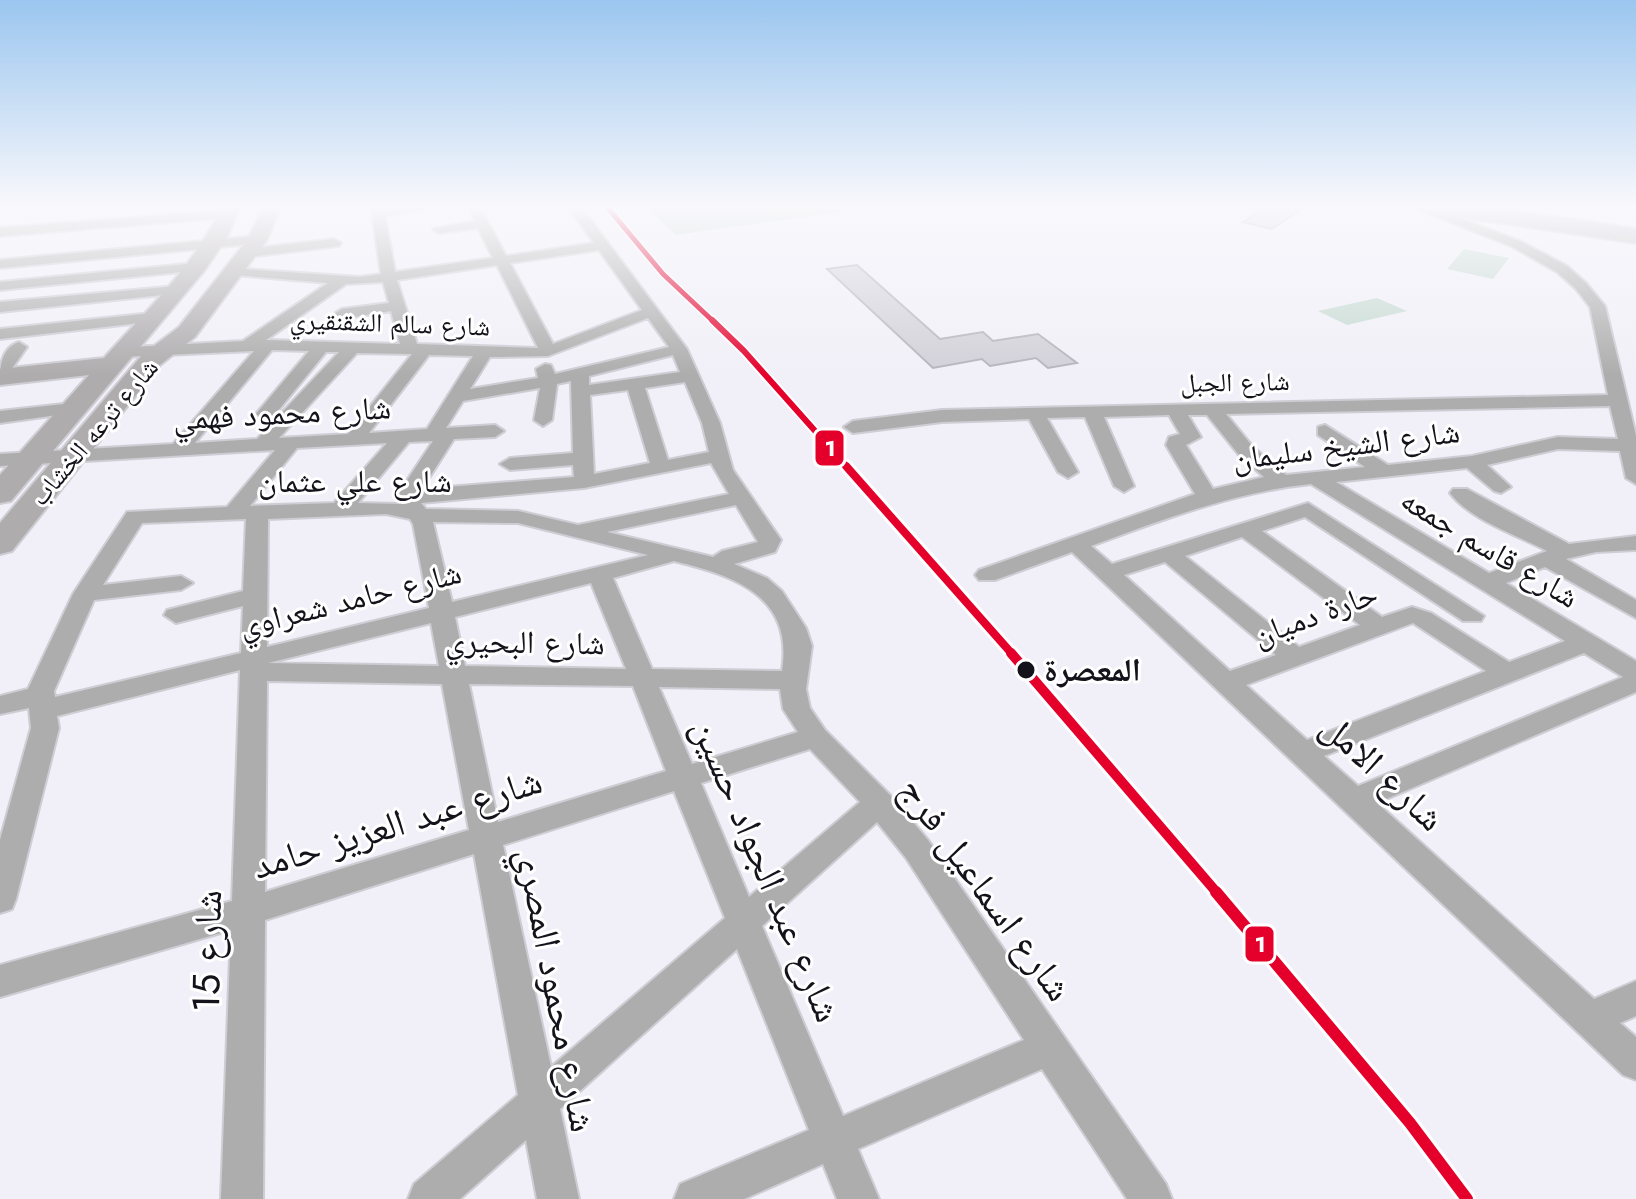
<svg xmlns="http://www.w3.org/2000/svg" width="1636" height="1199" viewBox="0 0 1636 1199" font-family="Jost,'Noto Naskh Arabic',sans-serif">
<rect width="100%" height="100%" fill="#f1f0f8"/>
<path fill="#c4d9d0" d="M 647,207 L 874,207 L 675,235 Z
M 1464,249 L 1509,258 L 1493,279 L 1447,269 Z
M 1377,298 L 1407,311 L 1347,325 L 1318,311 Z"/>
<path fill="#d1d0d8" stroke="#b4b3bb" stroke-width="2" d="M 1267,207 L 1304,207 L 1272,229 L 1243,222 Z
M 857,265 L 940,339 L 983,332 L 993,341 L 1038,334 L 1077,363 L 1048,368 L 1036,358 L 990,366 L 982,359 L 933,368 L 827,269 Z"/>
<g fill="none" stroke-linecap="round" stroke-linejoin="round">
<g stroke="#cecdd4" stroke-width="4">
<path id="street" d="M 371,207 L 435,207 L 385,216 L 395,272 L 493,258 L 478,228 L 439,233 L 433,229 L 475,221 L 468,207 L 480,207 L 506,256 L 594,243 L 568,207 L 581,207 L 687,349 L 720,423 L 733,470 L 781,540 L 775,552 L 734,564 L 767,578 L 782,591 L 806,628 L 812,646 L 806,689 L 810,708 L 825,730 L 890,795 L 928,840 L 1166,1184 L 1172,1199 L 1127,1199 L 1042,1069 L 858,1149 L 879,1199 L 837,1199 L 823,1164 L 744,1199 L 674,1199 L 680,1184 L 809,1130 L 737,949 L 560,1109 L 579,1199 L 537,1199 L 526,1140 L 460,1199 L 408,1199 L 414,1184 L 518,1095 L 474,854 L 265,920 L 263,1199 L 221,1199 L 231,930 L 0,997 L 0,965 L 232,901 L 240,670 L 57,716 L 59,728 L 16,899 L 12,909 L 0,913 L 0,840 L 31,728 L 29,708 L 0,714 L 0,696 L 28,689 L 73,594 L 127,512 L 227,507 L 275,450 L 0,466 L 0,454 L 173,444 L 254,351 L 120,357 L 114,356 L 114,348 L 243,341 L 328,283 L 235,275 L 228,271 L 230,268 L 360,277 L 381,274 ZM 599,250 L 642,310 L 553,344 L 510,263 ZM 497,265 L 538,348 L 417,344 L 397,280 ZM 383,282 L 389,303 L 342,309 L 334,314 L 342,319 L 391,311 L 400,344 L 266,340 L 346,284 ZM 648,318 L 669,347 L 555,374 L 551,365 L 545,364 L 536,369 L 538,378 L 470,389 L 490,357 L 548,356 ZM 272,350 L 309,351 L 256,414 L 265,420 L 272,418 L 326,352 L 339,352 L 257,439 L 195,443 ZM 357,353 L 412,354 L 348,434 L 279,438 ZM 429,355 L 473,356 L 427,429 L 369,433 ZM 673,355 L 680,372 L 589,385 L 589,376 ZM 571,381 L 573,453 L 510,458 L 500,464 L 510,470 L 573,465 L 574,477 L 422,489 L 454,439 L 495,437 L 504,431 L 495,425 L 446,428 L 463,401 L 540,388 L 534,420 L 543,426 L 552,420 L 557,384 ZM 685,382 L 702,423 L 709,452 L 668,460 L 645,388 ZM 628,390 L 650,463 L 594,474 L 590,395 ZM 433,441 L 400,491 L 400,504 L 358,503 L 409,442 ZM 387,443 L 334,503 L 250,506 L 297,448 ZM 711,463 L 729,494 L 578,525 L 518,511 L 426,509 L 421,503 L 584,488 ZM 736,505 L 758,542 L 722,551 L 713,557 L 607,532 ZM 386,514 L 410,519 L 413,524 L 429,608 L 267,647 L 268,519 ZM 246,519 L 243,591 L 167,610 L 164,615 L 176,623 L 243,606 L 241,653 L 55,697 L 54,691 L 94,600 L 181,590 L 193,583 L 181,576 L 103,585 L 142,523 ZM 433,522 L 518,523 L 648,555 L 452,602 ZM 674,561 C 735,576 794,596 782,671 L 652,669 L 613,578 ZM 591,583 L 626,669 L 465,666 L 455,617 ZM 431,623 L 439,666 L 268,663 ZM 267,681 L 442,684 L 469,830 L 265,892 ZM 469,684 L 633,686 L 666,771 L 498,822 ZM 659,687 L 780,689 L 783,709 L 798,732 L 692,764 ZM 810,749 L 860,802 L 749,897 L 701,783 ZM 674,791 L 725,918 L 551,1067 L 503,845 ZM 877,822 L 906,858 L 1024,1040 L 843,1116 L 762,926 Z
M 1411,207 L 1430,207 L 1520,241 L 1567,266 L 1586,283 L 1605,306 L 1636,436 L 1636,484 L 1626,478 L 1620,451 L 1558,449 L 1487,465 L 1511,487 L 1501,493 L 1494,491 L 1467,468 L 1336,482 L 1489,573 L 1547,551 C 1517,535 1470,520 1450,493 L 1453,489 L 1467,489 L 1569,544 L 1636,536 L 1636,550 L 1596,552 L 1566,559 L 1636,600 L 1636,618 L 1545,567 L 1506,583 L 1636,661 L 1636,692 L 1377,803 L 1594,999 L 1636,981 L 1636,1016 L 1620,1023 L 1636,1037 L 1636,1080 L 1623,1075 L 1072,552 L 995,580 L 979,580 L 975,575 L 979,570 L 1195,494 L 1166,445 L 1169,437 L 1180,434 L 1169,415 L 1104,417 L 1134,486 L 1124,492 L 1114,486 L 1085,417 L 1047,418 L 1078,472 L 1068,478 L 1058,472 L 1029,419 L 942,422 L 853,433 L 844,427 L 853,421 L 942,410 L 1608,395 L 1590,307 L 1576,289 L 1557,272 L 1511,246 ZM 1610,406 L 1618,439 L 1558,437 L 1472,456 L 1388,465 L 1325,425 L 1318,427 L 1318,435 L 1365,467 L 1286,475 L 1253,447 L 1226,414 ZM 1188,415 L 1207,415 L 1239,455 L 1264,477 L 1213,489 L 1186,445 L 1201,437 ZM 1311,484 L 1565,641 L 1509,662 L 1431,613 L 1412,607 L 1382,617 L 1262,531 L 1305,517 L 1463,621 L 1481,621 L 1484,616 L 1308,503 L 1112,564 L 1091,546 C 1164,519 1234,492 1311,484 ZM 1242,537 L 1360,625 L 1299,647 L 1185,556 ZM 1165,562 L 1276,655 L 1230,671 L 1124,575 ZM 1413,623 L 1486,671 L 1307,740 L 1246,685 ZM 1584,653 L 1623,677 L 1358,786 L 1324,756 Z
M 229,210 L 235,214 L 233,217 L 0,236 L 0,228 Z
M 257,236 L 262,237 L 262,243 L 0,268 L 0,260 Z
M 334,239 L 341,243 L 339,246 L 248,257 L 241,253 L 248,249 Z
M 197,263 L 202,264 L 202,270 L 0,290 L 0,282 Z
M 177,286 L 184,290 L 182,293 L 0,312 L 0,302 Z
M 152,313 L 160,318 L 157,321 L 0,339 L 0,329 Z
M 19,342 L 27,347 L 6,377 L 0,378 C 0,364 3,347 19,342 Z
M 73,403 L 79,404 L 79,412 L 0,423 L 0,411 Z"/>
</g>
<g stroke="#cecdd4" stroke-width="4">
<path id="secondary" d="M 222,207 L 240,207 L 227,238 L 204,271 L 11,501 L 0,503 L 0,475 L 89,375 L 0,385 L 0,369 L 104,358 C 147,310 194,266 222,207 Z
M 263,207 L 281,207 L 267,240 L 195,337 L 160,365 L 12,551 L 0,554 L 0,523 L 142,355 L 179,327 L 248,239 Z"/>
</g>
<g stroke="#cecdd4" stroke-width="4">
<path id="highway" d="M 1428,207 L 1488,207 L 1636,229 L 1636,243 L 1439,214 Z"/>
</g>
<use href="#street" fill="#aeadad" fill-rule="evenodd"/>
<use href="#secondary" fill="#aeacad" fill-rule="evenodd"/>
<use href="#highway" fill="#b6b5b7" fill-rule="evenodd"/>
<g stroke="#fff" stroke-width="8">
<path id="metro-1-far4" d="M 607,207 L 663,274 L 714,322"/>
</g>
<g stroke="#fff" stroke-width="10">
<path id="metro-1-far3" d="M 712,320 L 744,351 L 848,468"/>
</g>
<g stroke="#fff" stroke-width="14">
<path id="metro-1-far2" d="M 846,466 L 1013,655"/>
</g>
<g stroke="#fff" stroke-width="16">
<path id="metro-1-far1" d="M 1011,653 L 1218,894"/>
</g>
<g stroke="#fff" stroke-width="18">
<path id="metro-1" d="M 1216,892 L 1410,1123 L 1467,1199"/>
</g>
<use href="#metro-1-far4" stroke="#e4002b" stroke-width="5"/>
<use href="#metro-1-far3" stroke="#e4002b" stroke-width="6"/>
<use href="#metro-1-far2" stroke="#e4002b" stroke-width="8"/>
<use href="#metro-1-far1" stroke="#e4002b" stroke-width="10"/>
<use href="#metro-1" stroke="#e4002b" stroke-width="12"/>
</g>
<linearGradient id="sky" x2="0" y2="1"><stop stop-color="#9bc6ef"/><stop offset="0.55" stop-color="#f9f8fc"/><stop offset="1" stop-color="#f9f8fc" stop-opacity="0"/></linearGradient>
<rect width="1636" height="375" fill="url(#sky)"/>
<circle fill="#14121a" stroke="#fff" stroke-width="3" cx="1026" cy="670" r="10"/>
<g text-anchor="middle" stroke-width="6" stroke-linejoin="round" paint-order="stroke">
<g font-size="26" fill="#14121a" stroke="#fff">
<text transform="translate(390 323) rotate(2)" y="9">شارع سالم الشقنقيري</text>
<text transform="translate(1235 382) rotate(-1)" y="9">شارع الجبل</text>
<text transform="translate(94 432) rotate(-50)" y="9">شارع ترعه الخشاب</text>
</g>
<g font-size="32" fill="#14121a" stroke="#fff">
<text transform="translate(282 413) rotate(-3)" y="11">شارع محمود فهمي</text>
<text transform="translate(1346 445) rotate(-7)" y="11">شارع الشيخ سليمان</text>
<text x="355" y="492">شارع علي عثمان</text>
<text transform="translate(1490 548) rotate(31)" y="11">شارع قاسم جمعه</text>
<text transform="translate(350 599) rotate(-14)" y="11">شارع حامد شعراوي</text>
<text transform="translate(1315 614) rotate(-20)" y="11">حارة دميان</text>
<text transform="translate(525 642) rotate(1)" y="11">شارع البحيري</text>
</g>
<g font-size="32" font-weight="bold" fill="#14121a" stroke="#fff" text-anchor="start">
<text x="1044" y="681">المعصرة</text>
</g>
<g font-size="38" fill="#14121a" stroke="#fff">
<text transform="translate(1383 772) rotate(43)" y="13">شارع الامل</text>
<text transform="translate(397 823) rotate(-17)" y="13">شارع عبد العزيز حامد</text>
<text transform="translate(767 870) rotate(67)" y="13">شارع عبد الجواد حسين</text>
<text transform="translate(986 889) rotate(54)" y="13">شارع اسماعيل فرج</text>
<text transform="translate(207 951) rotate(-89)" y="13">شارع 15</text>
<text transform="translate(557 990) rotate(79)" y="13">شارع محمود المصري</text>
</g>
</g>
<g stroke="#fff" stroke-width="3">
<rect x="814" y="429" width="31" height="38" rx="8" fill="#e4002b"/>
<rect x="1244" y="925" width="31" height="38" rx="8" fill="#e4002b"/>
</g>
<g font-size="22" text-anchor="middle" font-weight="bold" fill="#fff">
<text x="830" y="456">1</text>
<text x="1260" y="952">1</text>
</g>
</svg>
